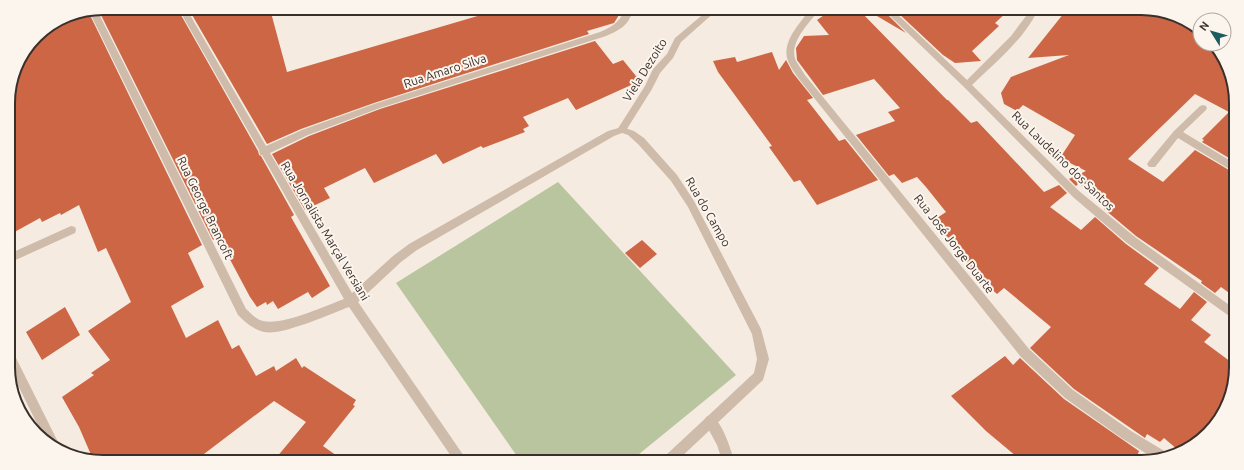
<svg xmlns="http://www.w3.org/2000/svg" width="1244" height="470" viewBox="0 0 1244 470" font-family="Ubuntu,sans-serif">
<rect width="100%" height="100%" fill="#f5ebe0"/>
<path fill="#b8c59e" d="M 558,182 L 736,375 L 633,459 L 519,459 L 396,283 Z"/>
<path fill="#cd6645" d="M 103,8 L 177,8 L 258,151 L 259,155 L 261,156 L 294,215 L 291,217 L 330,286 L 312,298 L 308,292 L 278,309 L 273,301 L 267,305 L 266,302 L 257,307 L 250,297 L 218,237 L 213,240 L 98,9 Z
M 188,8 L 270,9 L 287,72 L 498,10 L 622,10 L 614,23 L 587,31 L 589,34 L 374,103 L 301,129 L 267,144 Z
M 88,11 L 202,245 L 188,253 L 204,287 L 171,306 L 186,338 L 218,320 L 232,349 L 239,345 L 256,376 L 274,366 L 276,371 L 296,358 L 302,368 L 304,366 L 356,400 L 353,405 L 355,406 L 323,446 L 340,458 L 276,458 L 306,422 L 274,401 L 200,457 L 92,457 L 79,427 L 62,397 L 94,375 L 91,373 L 110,360 L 88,331 L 131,302 L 106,248 L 98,252 L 79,205 L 61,215 L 60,213 L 42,222 L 40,218 L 9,235 L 8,97 L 18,61 L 40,32 L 67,15 Z
M 830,11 L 861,12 L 947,100 L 948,100 L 971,123 L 977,121 L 1044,192 L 1059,185 L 1067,193 L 1050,207 L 1081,230 L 1095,217 L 1126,244 L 1159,268 L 1144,284 L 1180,309 L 1194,292 L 1207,302 L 1191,320 L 1211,335 L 1204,342 L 1231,362 L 1231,398 L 1199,443 L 1178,450 L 1164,438 L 1160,442 L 1147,434 L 1145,438 L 1074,389 L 1030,348 L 1051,327 L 1004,288 L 997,294 L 979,278 L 942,231 L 944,228 L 939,223 L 941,222 L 937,218 L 946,212 L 926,187 L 917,177 L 902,183 L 894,174 L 889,176 L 856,135 L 895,121 L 888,112 L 900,108 L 874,79 L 823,95 L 797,60 L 796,48 L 804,36 L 829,35 L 817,20 Z
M 870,12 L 885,12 L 906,33 Z
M 897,12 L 1007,12 L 995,23 L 999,26 L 972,51 L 981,61 L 955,63 L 943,55 Z
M 1064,13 L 1172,13 L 1200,32 L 1200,44 L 1214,44 L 1235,91 L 1234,161 L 1202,142 L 1204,140 L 1202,139 L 1229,112 L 1195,94 L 1128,159 L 1163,182 L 1195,150 L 1234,173 L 1232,295 L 1221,287 L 1215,293 L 1201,283 L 1202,281 L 1136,236 L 1104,209 L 1105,208 L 1079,183 L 1076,186 L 1069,179 L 1086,171 L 1060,158 L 1075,135 L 1023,105 L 1017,111 L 1004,104 L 1001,93 L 1011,77 L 1069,55 L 1028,58 Z
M 595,41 L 613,64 L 623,60 L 640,81 L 576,110 L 568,98 L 523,117 L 529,126 L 523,129 L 525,132 L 483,148 L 481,146 L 443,164 L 436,154 L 374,183 L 365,168 L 324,188 L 330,198 L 305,210 L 272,154 L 309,136 L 380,109 Z
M 772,52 L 779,70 L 786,60 L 793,73 L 813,98 L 807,100 L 839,141 L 845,139 L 878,180 L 817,205 L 800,180 L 794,182 L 769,147 L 772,146 L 718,72 L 713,61 L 735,57 L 737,62 Z
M 642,240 L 657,254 L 640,268 L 625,253 Z
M 65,307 L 80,335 L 42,360 L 26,332 Z
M 1005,356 L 1013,365 L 1020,358 L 1064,399 L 1139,451 L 1135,462 L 1022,461 L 986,431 L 951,396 Z"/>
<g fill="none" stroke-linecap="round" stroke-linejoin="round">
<path fill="#cebbaa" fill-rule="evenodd" d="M 707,11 L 716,11 L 681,42 L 673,58 L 660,73 L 652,89 L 625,132 L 619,132 L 617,130 L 645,86 L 653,69 L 667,54 L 675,38 Z
M 710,415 C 722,420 730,448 734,460 L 722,460 L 717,445 L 704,421 L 706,417 Z"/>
<path fill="#cebbaa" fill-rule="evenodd" d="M 178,8 L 186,8 L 266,146 L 302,130 L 374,104 L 600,32 C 611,27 620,23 624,10 L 632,11 C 630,25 618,31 606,36 L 380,108 L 308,135 L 270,153 L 352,293 L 393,256 L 409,244 L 608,131 L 622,127 L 634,131 L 644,138 L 677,175 L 694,201 L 761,329 L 769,359 L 763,380 L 678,460 L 663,460 L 665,456 L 754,373 L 757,359 L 752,334 L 688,207 L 671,181 L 638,144 L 628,135 L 622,133 L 614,136 L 417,250 L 401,262 L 358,302 L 466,459 L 453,459 L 349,307 C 330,314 282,336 264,332 C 253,329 246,323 238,315 L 89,11 L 97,10 L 246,309 C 251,313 256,320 263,321 C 282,326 325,306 344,299 L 262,155 L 260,155 L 259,150 Z
M 809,11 L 818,11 C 808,25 788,43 796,61 C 799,66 802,70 805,75 L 1029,349 L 1073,390 L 1131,431 L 1166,452 L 1167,454 L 1155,459 L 1123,439 L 1065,398 L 1021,357 L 799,79 C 795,73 790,67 788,61 C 781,43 799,24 809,11 Z
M 886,12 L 895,12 L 967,80 L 1011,36 L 1029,12 L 1037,12 C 1022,41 995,63 972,85 L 1079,191 L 1135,237 L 1232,307 L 1232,318 L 1127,243 L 1073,197 L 964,87 Z
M 1203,105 L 1206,106 L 1207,108 L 1206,110 L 1183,132 L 1234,163 L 1234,172 L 1178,138 L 1155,167 L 1149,167 L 1147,164 L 1149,161 L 1174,131 L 1200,106 Z
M 71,226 L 75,227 L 76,230 L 75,233 L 9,263 L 9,254 Z
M 10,353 L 14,354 L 59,444 L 58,447 L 44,438 L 10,369 Z"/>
</g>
<g text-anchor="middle" stroke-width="4" stroke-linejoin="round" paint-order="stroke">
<g font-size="12" fill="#3b2f2a" stroke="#fcf5ed">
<text transform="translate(645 70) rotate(-58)" y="4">Viela Dezoito</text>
<text transform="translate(445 71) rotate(-18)" y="4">Rua Amaro Silva</text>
<text transform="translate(1063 161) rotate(44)" y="4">Rua Laudelino dos Santos</text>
<text transform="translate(205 208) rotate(64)" y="4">Rua George Brancoft</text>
<text transform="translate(708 212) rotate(60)" y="4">Rua do Campo</text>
<text transform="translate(325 231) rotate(59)" y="4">Rua Jornalista Marçal Versiani</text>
<text transform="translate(954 244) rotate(52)" y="4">Rua José Jorge Duarte</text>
</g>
</g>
<path d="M0 0H1244V470H0ZM103 15H1141A88 88 0 0 1 1229 103V367A88 88 0 0 1 1141 455H103A88 88 0 0 1 15 367V103A88 88 0 0 1 103 15Z" fill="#fcf5ed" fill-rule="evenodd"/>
<path fill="none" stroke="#3b2f2a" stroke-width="2" d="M103 15H1141A88 88 0 0 1 1229 103V367A88 88 0 0 1 1141 455H103A88 88 0 0 1 15 367V103A88 88 0 0 1 103 15Z"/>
<g transform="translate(1212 32) rotate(307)"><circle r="19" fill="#fcf5ed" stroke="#afa69f"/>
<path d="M0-3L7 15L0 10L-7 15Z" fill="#1c5c60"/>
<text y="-6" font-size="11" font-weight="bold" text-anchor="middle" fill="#3b2f2a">N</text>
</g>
</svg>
